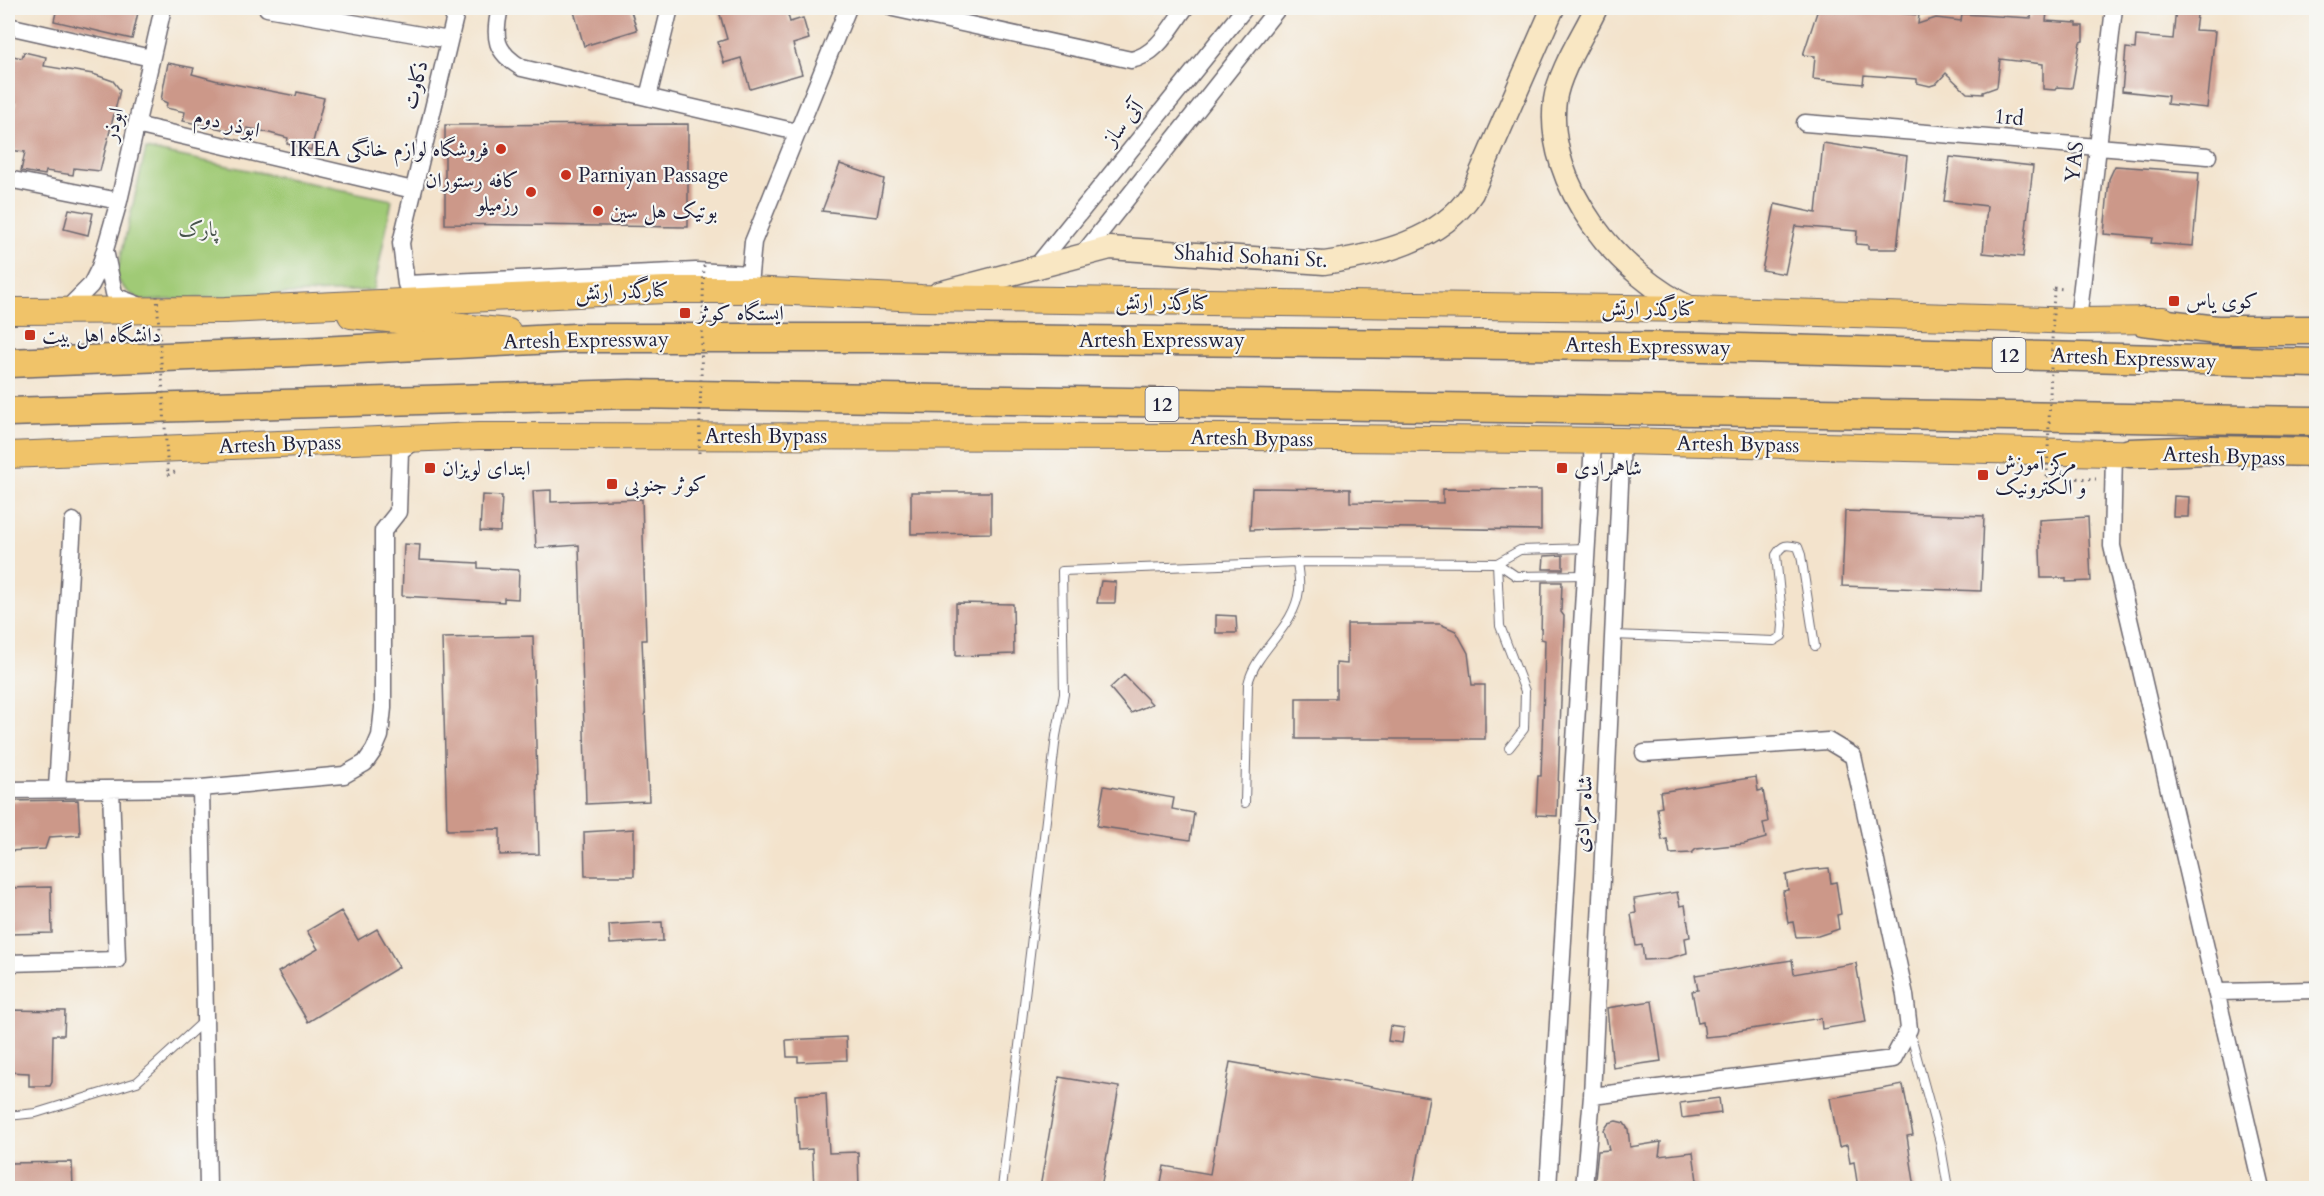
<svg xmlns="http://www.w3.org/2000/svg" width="2324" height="1196" viewBox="0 0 2324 1196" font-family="Cardo,Amiri,serif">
<rect width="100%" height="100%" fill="#f6f6f2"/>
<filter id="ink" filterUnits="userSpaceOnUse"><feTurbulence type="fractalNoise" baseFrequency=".0167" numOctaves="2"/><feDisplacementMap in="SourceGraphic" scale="12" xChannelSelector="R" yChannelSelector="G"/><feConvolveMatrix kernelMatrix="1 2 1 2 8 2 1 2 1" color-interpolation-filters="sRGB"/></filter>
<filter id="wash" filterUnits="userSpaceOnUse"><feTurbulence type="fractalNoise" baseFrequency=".008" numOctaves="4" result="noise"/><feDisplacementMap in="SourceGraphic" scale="24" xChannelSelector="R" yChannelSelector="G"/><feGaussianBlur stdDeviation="1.35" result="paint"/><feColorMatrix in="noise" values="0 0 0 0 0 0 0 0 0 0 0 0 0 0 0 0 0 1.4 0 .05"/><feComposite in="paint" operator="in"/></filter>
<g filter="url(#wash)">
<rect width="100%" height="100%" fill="#f3e3cc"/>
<path fill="#a0ca76" stroke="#617658" stroke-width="1.5" d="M 146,149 L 392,200 L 374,290 L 145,301 C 131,296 124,290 116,277 Z"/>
<g id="blocks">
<path fill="#cc9889" d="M 57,8 L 139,8 L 132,39 L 54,21 Z
M 573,8 L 630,8 L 637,30 L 584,46 Z
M 731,8 L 786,8 L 790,22 L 803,18 L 809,39 L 793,44 L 802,74 L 750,89 L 741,58 L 724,63 L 718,42 L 727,39 L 719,11 Z
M 1839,8 L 1919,15 L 1918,24 L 1936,18 L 1961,21 L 1962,14 L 2031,18 L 2032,11 L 2047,12 L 2046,21 L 2077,23 L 2077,26 L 2083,26 L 2083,41 L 2080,42 L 2072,88 L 2057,87 L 2055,90 L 2043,89 L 2043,64 L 2000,59 L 1997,87 L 1983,92 L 1983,94 L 1967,93 L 1946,73 L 1936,84 L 1930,86 L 1917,83 L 1917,79 L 1864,75 L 1863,84 L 1813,79 L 1815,56 L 1803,55 L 1818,9 L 1838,12 Z
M 2176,8 L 2198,8 L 2195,30 L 2215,31 L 2207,108 L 2167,104 L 2168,96 L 2122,91 L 2126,48 L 2135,49 L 2136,36 L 2173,39 Z
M 24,52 L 46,57 L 44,66 L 93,74 L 113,81 L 120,90 L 100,171 L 74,168 L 73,175 L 46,171 L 45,175 L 21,171 L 25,152 L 8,150 L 8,132 L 16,102 L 8,100 L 8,55 L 22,58 Z
M 168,63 L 194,68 L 192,74 L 218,81 L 296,96 L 297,92 L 324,98 L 311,150 L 287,144 L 288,138 L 262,131 L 247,128 L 246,134 L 183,121 L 185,112 L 166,108 L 167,103 L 161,100 Z
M 688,124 L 688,227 L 445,224 L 445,125 Z
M 1823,143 L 1907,156 L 1897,249 L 1868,249 L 1868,245 L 1856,244 L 1857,231 L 1795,226 L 1785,274 L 1762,270 L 1775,204 L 1816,213 Z
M 1950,157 L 2033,166 L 2023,257 L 1983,253 L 1987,206 L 1944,201 Z
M 840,164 L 884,179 L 877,217 L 822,211 Z
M 2115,166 L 2199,172 L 2193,246 L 2151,243 L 2152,238 L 2104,234 L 2109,179 Z
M 69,209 L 93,213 L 88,235 L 64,229 Z
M 1252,488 L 1350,489 L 1350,502 L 1443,503 L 1443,489 L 1541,490 L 1541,530 L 1349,527 L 1250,530 Z
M 551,490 L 551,502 L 642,499 L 646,640 L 642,640 L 649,801 L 586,804 L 579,545 L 536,548 L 533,491 Z
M 911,492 L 991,492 L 991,533 L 911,534 Z
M 482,495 L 502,496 L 500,532 L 480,531 Z
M 2174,496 L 2189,497 L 2188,517 L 2173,517 Z
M 1845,511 L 1984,516 L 1981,591 L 1842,586 Z
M 2088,517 L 2091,581 L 2066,582 L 2066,578 L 2041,578 L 2039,520 Z
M 404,544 L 420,545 L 419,560 L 478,563 L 478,568 L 519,570 L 518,599 L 504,598 L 504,602 L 402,596 Z
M 1563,555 L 1563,569 L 1543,569 L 1544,556 Z
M 1101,581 L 1116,582 L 1115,603 L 1097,603 Z
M 1542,582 L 1562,582 L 1561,612 L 1564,616 L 1557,816 L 1536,815 L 1538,776 L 1541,776 L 1544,685 L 1545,640 L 1541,639 Z
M 956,603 L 1013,604 L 1014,654 L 956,656 Z
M 1216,615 L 1236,616 L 1237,633 L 1216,633 Z
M 1347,624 L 1440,624 L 1456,631 L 1468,653 L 1472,685 L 1485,685 L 1485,739 L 1296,739 L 1296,698 L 1336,698 L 1336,663 L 1347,664 Z
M 533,636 L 539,854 L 500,855 L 500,829 L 447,830 L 442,638 Z
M 1124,675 L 1152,704 L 1131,713 L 1110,688 Z
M 1756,777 L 1758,791 L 1763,790 L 1768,822 L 1763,823 L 1766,838 L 1744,844 L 1696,849 L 1692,853 L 1670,854 L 1667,839 L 1662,840 L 1657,808 L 1662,807 L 1660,792 Z
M 1104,786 L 1174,798 L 1172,809 L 1194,813 L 1190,840 L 1097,826 Z
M 8,801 L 78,800 L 80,835 L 49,837 L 45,849 L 8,851 Z
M 634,829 L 634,876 L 585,876 L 584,832 Z
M 1829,868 L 1831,883 L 1836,882 L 1841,914 L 1837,915 L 1839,929 L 1818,936 L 1796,937 L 1793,922 L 1788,923 L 1783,891 L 1788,890 L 1786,875 L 1806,870 Z
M 51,887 L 52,933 L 8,934 L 8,888 Z
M 1677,892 L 1680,906 L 1685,905 L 1690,937 L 1685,938 L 1687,953 L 1666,959 L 1644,960 L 1642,945 L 1636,946 L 1631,914 L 1636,913 L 1634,899 Z
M 341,911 L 358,940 L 377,929 L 399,967 L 308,1022 L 278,972 L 318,949 L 307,931 Z
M 662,922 L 663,941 L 610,944 L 609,925 Z
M 1792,960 L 1794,974 L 1856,963 L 1866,1022 L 1822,1029 L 1821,1018 L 1732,1032 L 1727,1035 L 1705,1037 L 1703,1022 L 1698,1023 L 1692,991 L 1698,990 L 1695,975 Z
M 1652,1001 L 1661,1061 L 1613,1068 L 1607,1008 Z
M 8,1010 L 65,1011 L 64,1035 L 53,1035 L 52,1082 L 50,1086 L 29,1086 L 29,1073 L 8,1072 Z
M 1390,1026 L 1404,1028 L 1402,1043 L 1388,1041 Z
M 846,1037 L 847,1060 L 798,1062 L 798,1057 L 787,1057 L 786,1040 Z
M 1230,1062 L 1429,1097 L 1413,1188 L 1160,1188 L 1164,1166 L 1210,1174 Z
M 1059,1077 L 1119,1087 L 1101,1188 L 1040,1188 Z
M 1903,1085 L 1913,1135 L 1907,1136 L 1915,1188 L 1858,1188 L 1854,1162 L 1850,1163 L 1847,1145 L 1839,1147 L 1830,1098 Z
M 826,1093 L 829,1153 L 858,1152 L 859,1188 L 814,1188 L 812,1149 L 798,1150 L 795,1095 Z
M 1719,1098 L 1721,1113 L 1682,1118 L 1680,1103 Z
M 1616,1121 L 1624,1123 L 1628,1129 L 1630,1147 L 1661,1142 L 1659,1156 L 1693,1152 L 1698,1188 L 1594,1188 L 1598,1151 L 1609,1150 L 1604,1130 L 1609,1123 Z
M 72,1162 L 73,1188 L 8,1188 L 8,1163 Z"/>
</g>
</g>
<g filter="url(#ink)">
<use href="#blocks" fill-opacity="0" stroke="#6b666e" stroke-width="1.5"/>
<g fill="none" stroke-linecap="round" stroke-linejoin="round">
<g stroke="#6b666e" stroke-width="10">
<path id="lane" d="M 1497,563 L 1500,626 L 1525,691 L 1524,729 L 1509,748
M 1497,563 L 1516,576 L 1585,575
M 1613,635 L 1774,641 L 1782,636 L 1783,625 L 1776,555 C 1782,544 1787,544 1798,547 L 1801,555 L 1815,646
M 1245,803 L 1248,684 C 1256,649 1295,628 1299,590 C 1300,581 1298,571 1297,562
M 1910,1032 L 1940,1142 L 1948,1188
M 8,1116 L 36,1113 L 137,1082 L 205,1020
M 1002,1188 L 1056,736 L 1064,694 L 1062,571 L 1297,562 L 1497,563 L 1520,550 L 1587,548"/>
</g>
<g stroke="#6b666e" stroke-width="19">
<path id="street" d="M 267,8 L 449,40
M 457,8 L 401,243 L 406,284 L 696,271 L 750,274
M 500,8 C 493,38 495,52 522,68 L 797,132
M 893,8 L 1131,60 C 1157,55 1170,28 1185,8
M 8,26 L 151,58
M 648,97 L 670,8
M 1805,123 L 2208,156
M 136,125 L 413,190
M 8,179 L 119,201
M 1083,254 L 1278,8
M 106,255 L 114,293 L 117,297 L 138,305
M 1036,267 L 1245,8
M 749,285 L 753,242 L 848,8
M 67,309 L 91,285 L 100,267 L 119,201 L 163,8
M 2078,321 L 2114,8
M 2114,453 L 2112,546 L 2262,1188
M 57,788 L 73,521
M 201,788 L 208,1188
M 8,790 L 201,788 L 344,775 L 365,763 L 374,750 L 380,736 L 383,708 L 383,531 L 398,512 L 400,451 L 417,439
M 8,963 L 117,960 L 111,789
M 2216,992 L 2316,990
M 1592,1096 L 1893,1059 L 1909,1029 L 1905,995 L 1853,756 L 1828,741 L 1644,753
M 1548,1188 L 1593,443
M 1584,1188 L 1592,1096 L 1622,441"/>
</g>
<g stroke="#6b666e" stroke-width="25">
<path id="secondary" d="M 1596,8 C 1584,34 1559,71 1555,100 C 1544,185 1620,277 1693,309
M 939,293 L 1110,248 L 1324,263 C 1378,255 1441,241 1472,193 L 1553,8"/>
</g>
<g stroke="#6b666e" stroke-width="28">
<path id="primary" d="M 8,311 L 226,310 L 665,290 L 749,290 L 921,298 L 1693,309 L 2078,321 L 2163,320
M 351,315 L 508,332
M 8,455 L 479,436 L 1248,437 L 1622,441 L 2152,454"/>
</g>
<g stroke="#6b666e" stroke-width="31">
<path id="highway" d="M 2143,321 L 2217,330 L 2316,330
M 8,363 L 299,352 L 574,338 L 889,338 L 1702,347 L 2316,363
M 8,412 L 630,394 L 2316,421
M 2130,453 L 2210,450 L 2316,452"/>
</g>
<path stroke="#6b666e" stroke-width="3" stroke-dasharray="1.5 4.5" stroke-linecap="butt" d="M 2054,288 L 2065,289
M 168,475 L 177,471
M 2047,477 L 2096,479"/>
<use href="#lane" stroke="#fff" stroke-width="8"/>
<use href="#street" stroke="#fff" stroke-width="16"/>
<use href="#secondary" stroke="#f9e7c3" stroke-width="22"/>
<use href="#primary" stroke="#f0c369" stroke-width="26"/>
<use href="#highway" stroke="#f0c369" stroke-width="28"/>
<path stroke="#6b666e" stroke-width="3" stroke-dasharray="1.5 4.5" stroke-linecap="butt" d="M 157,296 L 168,475
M 699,453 L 704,263
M 2047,477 L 2054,288"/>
</g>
</g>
<g fill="#c8321e" stroke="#f6f6f2" stroke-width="2">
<circle cx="501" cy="149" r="6"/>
<circle cx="566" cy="175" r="6"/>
<circle cx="531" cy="192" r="6"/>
<circle cx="598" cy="211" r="6"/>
<rect x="2168" y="295" width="12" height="12" rx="3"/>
<rect x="679" y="307" width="12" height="12" rx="3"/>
<rect x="24" y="329" width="12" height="12" rx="3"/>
<rect x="424" y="462" width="12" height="12" rx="3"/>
<rect x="1556" y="462" width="12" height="12" rx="3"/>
<rect x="1977" y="469" width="12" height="12" rx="3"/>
<rect x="606" y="478" width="12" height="12" rx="3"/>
</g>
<g text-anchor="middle" stroke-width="4.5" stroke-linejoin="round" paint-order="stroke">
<g fill="#f6f6f2" stroke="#626272" stroke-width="1.5">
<rect x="1992.5" y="338" width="33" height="34" rx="4.5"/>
<rect x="1145.5" y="387" width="33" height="34" rx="4.5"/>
</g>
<g font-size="20" font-weight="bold" fill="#22223b">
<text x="2009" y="362">12</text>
<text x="1162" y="411">12</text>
</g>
<g font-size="21" fill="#22223b" stroke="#f6f6f2">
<text transform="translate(415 85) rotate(-76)" y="7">ذکاوت</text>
<text transform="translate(2009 117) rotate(5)" y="7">1rd</text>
<text transform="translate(227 123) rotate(13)" y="7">ابوذر دوم</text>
<text transform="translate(1123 123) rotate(-51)" y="7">آتی ساز</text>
<text transform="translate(113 124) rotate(-77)" y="7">ابوذر</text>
<text transform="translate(2074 162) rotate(-84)" y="7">YAS</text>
<text transform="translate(1251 256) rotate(3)" y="7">Shahid Sohani St.</text>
<text transform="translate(622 291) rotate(-2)" y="7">کنارگذر ارتش</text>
<text transform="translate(1162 302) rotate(1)" y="7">کنارگذر ارتش</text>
<text transform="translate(1648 308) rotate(1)" y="7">کنارگذر ارتش</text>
<text transform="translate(586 340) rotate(-1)" y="7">Artesh Expressway</text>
<text x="1162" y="347">Artesh Expressway</text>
<text transform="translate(1648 346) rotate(1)" y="7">Artesh Expressway</text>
<text transform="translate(2134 358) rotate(2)" y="7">Artesh Expressway</text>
<text x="766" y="443">Artesh Bypass</text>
<text transform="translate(1252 438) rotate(1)" y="7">Artesh Bypass</text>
<text transform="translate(280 444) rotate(-2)" y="7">Artesh Bypass</text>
<text transform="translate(1738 444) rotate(1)" y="7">Artesh Bypass</text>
<text transform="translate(2224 456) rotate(2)" y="7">Artesh Bypass</text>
<text transform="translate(1583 814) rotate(-87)" y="7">شاه مرادی</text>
</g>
<g font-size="21" fill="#22223b" stroke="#f6f6f2" text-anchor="start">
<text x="489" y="156" text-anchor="end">IKEA فروشگاه لوازم خانگی</text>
<text x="578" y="182">Parniyan Passage</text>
<text x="519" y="187" text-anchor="end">کافه رستوران<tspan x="519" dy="24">رزمیلو</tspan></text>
<text x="610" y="218">بوتیک هل سین</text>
<text x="2186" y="308">کوی یاس</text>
<text x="697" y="320">ایستگاه کوثر</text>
<text x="42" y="342">دانشگاه اهل بیت</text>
<text x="1995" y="470">مرکز آموزش<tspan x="1995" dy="24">و الکترونیک</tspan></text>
<text x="442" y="475">ابتدای لویزان</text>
<text x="1574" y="475">شاهمرادی</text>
<text x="624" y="491">کوثر جنوبی</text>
</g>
<g font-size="21" fill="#48544d" stroke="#f6f6f2">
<text x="198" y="236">پارک</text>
</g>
</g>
<rect width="2324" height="1196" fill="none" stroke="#f6f6f2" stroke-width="30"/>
</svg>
